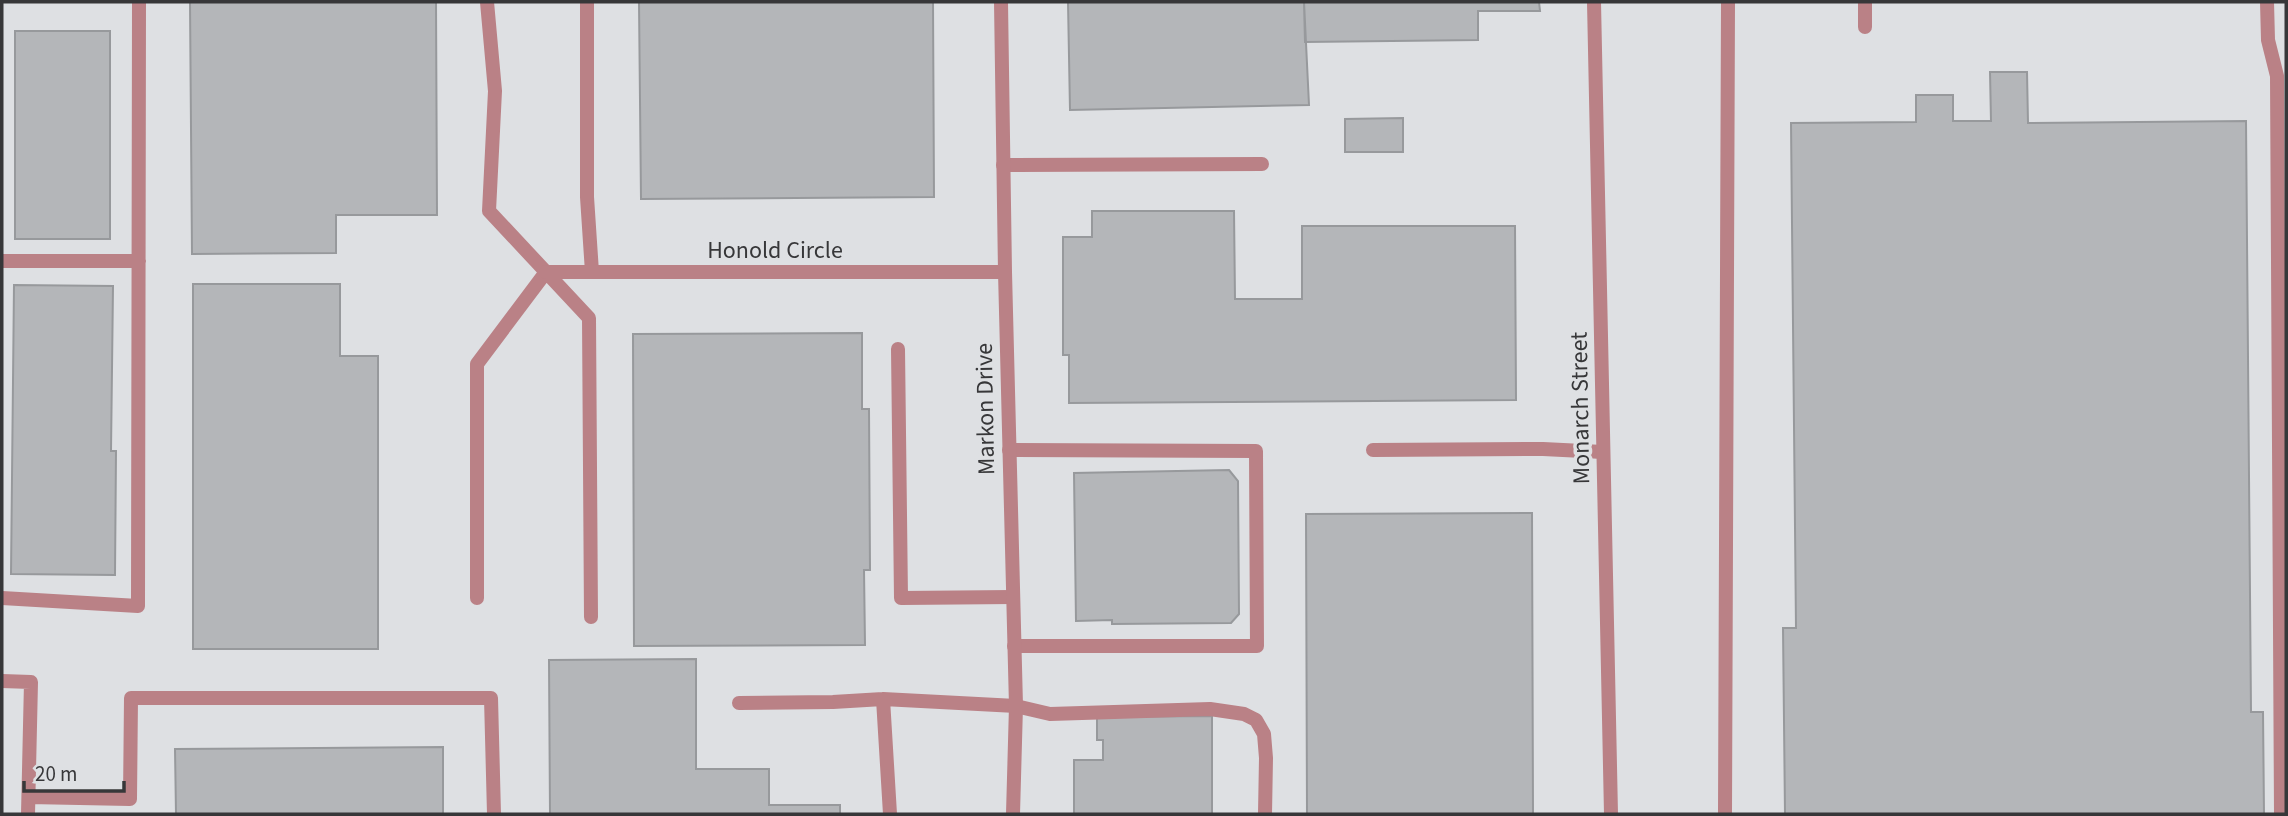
<svg xmlns="http://www.w3.org/2000/svg" width="2288" height="816" viewBox="0 0 2288 816" font-family="'Source Sans 3',sans-serif">
<rect width="100%" height="100%" fill="#dee0e3"/>
<path fill="#b4b6b9" stroke="#97999c" stroke-width="2" d="M 190,2 L 436,2 L 437,215 L 336,215 L 336,253 L 192,254 Z
M 639,2 L 933,2 L 934,197 L 641,199 Z
M 1068,2 L 1304,2 L 1309,105 L 1070,110 Z
M 1304,2 L 1539,2 L 1540,11 L 1478,11 L 1478,40 L 1305,42 Z
M 15,31 L 110,31 L 110,239 L 15,239 Z
M 1990,72 L 2027,72 L 2028,123 L 2246,121 L 2251,712 L 2263,712 L 2264,814 L 1785,814 L 1783,628 L 1796,628 L 1791,123 L 1916,122 L 1916,95 L 1953,95 L 1953,121 L 1991,121 Z
M 1403,118 L 1403,152 L 1345,152 L 1345,119 Z
M 1092,211 L 1234,211 L 1235,299 L 1302,299 L 1302,226 L 1515,226 L 1516,400 L 1069,403 L 1069,355 L 1063,355 L 1063,237 L 1092,237 Z
M 193,284 L 340,284 L 340,356 L 378,356 L 378,649 L 193,649 Z
M 14,285 L 113,286 L 111,451 L 116,451 L 115,575 L 11,574 Z
M 862,333 L 862,409 L 869,409 L 870,570 L 864,570 L 865,645 L 634,646 L 633,334 Z
M 1229,470 L 1238,481 L 1239,614 L 1231,623 L 1112,624 L 1112,620 L 1076,621 L 1074,473 Z
M 1532,513 L 1533,814 L 1307,814 L 1306,514 Z
M 696,659 L 696,769 L 769,769 L 769,805 L 840,805 L 840,814 L 550,814 L 549,660 Z
M 1212,716 L 1212,814 L 1074,814 L 1074,760 L 1103,760 L 1103,740 L 1097,740 L 1097,717 Z
M 443,747 L 443,814 L 176,814 L 175,749 Z"/>
<g fill="none" stroke-linecap="round" stroke-linejoin="round">
<path stroke="#ba8186" stroke-width="14" d="M 487,2 L 495,91 L 489,211 L 589,318 L 591,617
M 587,2 L 587,197 L 592,272
M 1865,2 L 1865,27
M 2267,2 L 2268,40 L 2277,76 L 2281,814
M 1003,165 L 1262,164
M 2,261 L 139,261
M 898,349 L 901,598 L 1013,597
M 1009,450 L 1256,451 L 1257,646 L 1014,646
M 1373,450 L 1543,449 L 1603,452
M 2,598 L 138,606 L 139,2
M 477,598 L 477,364 L 546,272
M 2,681 L 31,682 L 28,814
M 739,703 L 833,702 L 883,699
M 29,797 L 130,799 L 131,698 L 491,698 L 494,814
M 890,814 L 883,699 L 1016,706 L 1050,714 L 1210,709 L 1244,714 L 1256,720 L 1264,734 L 1266,758 L 1265,814
M 1725,814 L 1728,2"/>
<path stroke="#ba8186" stroke-width="14" d="M 1001,2 L 1005,272 L 1016,706 L 1013,814
M 1594,2 L 1611,814
M 546,272 L 1005,272"/>
</g>
<g text-anchor="middle" stroke-width="7" stroke-linejoin="round" paint-order="stroke">
<g font-size="24" fill="#373739" stroke="#dee0e3">
<text x="775" y="258">Honold Circle</text>
<text transform="translate(1580 408) rotate(-91)" y="8">Monarch Street</text>
<text transform="translate(985 409) rotate(-91)" y="8">Markon Drive</text>
</g>
</g>
<rect width="2288" height="816" fill="none" stroke="#373739" stroke-width="7"/>
<path d="M24 781v10h100v-10" fill="none" stroke="#373739" stroke-width="3.5"/>
<text x="35" y="781" font-size="21" fill="#373739" stroke="#dee0e3" stroke-width="5" paint-order="stroke">20 m</text>
</svg>
